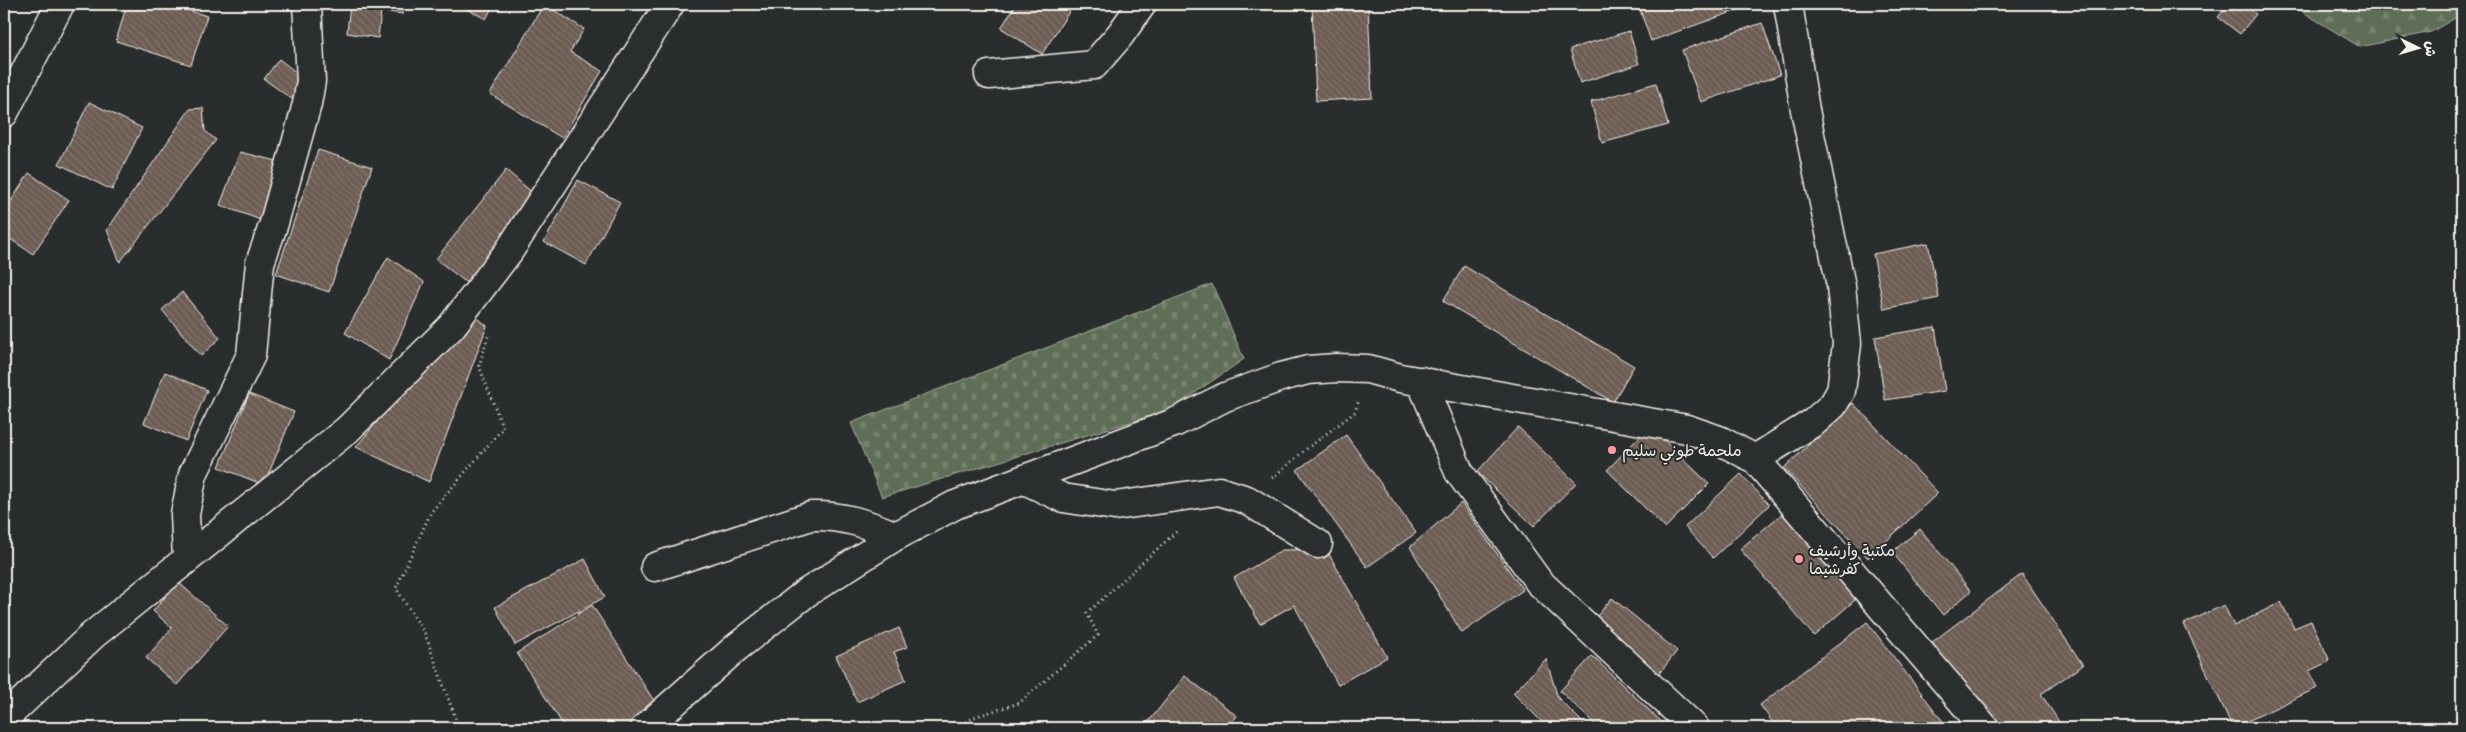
<svg xmlns="http://www.w3.org/2000/svg" width="2466" height="732" viewBox="0 0 2466 732" font-family="Itim,'Playpen Sans Arabic',sans-serif">
<defs>
<pattern id="forest-firs" width="22" height="20" patternUnits="userSpaceOnUse" patternTransform="scale(1.25)"><rect width="22" height="20" fill="#5f6e56"/><path d="M5 1l3.5 6h-7zM16 11l3.5 6h-7z" fill="#77836e"/></pattern>
<pattern id="cemetery-stones" width="16" height="16" patternUnits="userSpaceOnUse" patternTransform="scale(1.25)"><rect width="16" height="16" fill="#5f6e56"/><path d="M2 7V4a2 2 0 0 1 4 0v3zM10 15v-3a2 2 0 0 1 4 0v3z" fill="#77836e"/></pattern>
<pattern id="building-back-hatch" width="6" height="6" patternUnits="userSpaceOnUse" patternTransform="scale(1.25)"><rect width="6" height="6" fill="#6c5c53"/><path d="M-1 5l2 2M0 0l6 6M5-1l2 2" fill="none" stroke="#82746c"/></pattern>
</defs>
<rect width="100%" height="100%" fill="#2a2d2e"/>
<filter id="ink" filterUnits="userSpaceOnUse"><feTurbulence type="fractalNoise" baseFrequency=".02" numOctaves="2"/><feDisplacementMap in="SourceGraphic" scale="10" xChannelSelector="R" yChannelSelector="G"/><feConvolveMatrix kernelMatrix="1 2 1 2 8 2 1 2 1" color-interpolation-filters="sRGB"/></filter>
<g filter="url(#ink)">
<path fill="url(#forest-firs)" stroke="#aab09f" d="M 2290,4 L 2462,4 L 2462,14 L 2431,32 L 2360,47 Z"/>
<path fill="url(#cemetery-stones)" stroke="#aab09f" d="M 1212,284 L 1244,359 L 1170,410 L 882,497 L 851,423 Z"/>
<path fill="url(#building-back-hatch)" stroke="#f4f1e8" d="M 127,4 L 167,4 L 207,16 L 191,65 L 116,41 Z
M 350,4 L 404,4 L 403,14 L 381,11 L 378,38 L 347,33 Z
M 457,4 L 494,4 L 486,19 Z
M 544,4 L 584,29 L 570,52 L 602,71 L 562,138 L 490,94 Z
M 1016,4 L 1074,4 L 1042,54 L 1001,28 Z
M 1312,4 L 1368,4 L 1372,98 L 1316,101 Z
M 1638,4 L 1748,4 L 1749,6 L 1651,41 Z
M 2229,4 L 2243,4 L 2256,14 L 2240,34 L 2218,17 Z
M 1762,23 L 1780,75 L 1701,102 L 1682,50 Z
M 1629,31 L 1639,64 L 1580,83 L 1570,49 Z
M 279,59 L 307,81 L 293,100 L 264,79 Z
M 1656,83 L 1668,125 L 1602,143 L 1591,102 Z
M 89,102 L 142,128 L 112,190 L 59,164 Z
M 203,108 L 205,131 L 216,140 L 120,262 L 107,230 L 190,109 Z
M 318,150 L 372,167 L 329,292 L 276,274 Z
M 240,152 L 285,163 L 266,222 L 220,205 Z
M 506,170 L 534,194 L 468,284 L 436,259 Z
M 29,173 L 69,200 L 33,254 L 4,235 L 4,212 Z
M 578,180 L 620,202 L 586,265 L 544,242 Z
M 1928,243 L 1939,298 L 1884,309 L 1873,254 Z
M 388,257 L 424,282 L 389,360 L 345,333 Z
M 1464,266 L 1634,366 L 1613,402 L 1443,301 Z
M 182,292 L 220,338 L 201,356 L 162,310 Z
M 470,311 L 487,326 L 429,482 L 356,447 Z
M 1935,327 L 1945,391 L 1885,400 L 1875,337 Z
M 165,372 L 207,390 L 186,441 L 144,423 Z
M 249,394 L 294,412 L 264,485 L 219,467 Z
M 1853,403 L 1938,493 L 1868,558 L 1784,468 Z
M 1650,426 L 1709,484 L 1665,528 L 1607,470 Z
M 1518,427 L 1576,483 L 1534,526 L 1477,472 Z
M 1346,435 L 1416,533 L 1367,567 L 1297,470 Z
M 1741,474 L 1769,505 L 1713,558 L 1685,527 Z
M 1461,503 L 1523,590 L 1462,633 L 1410,547 Z
M 1783,513 L 1856,599 L 1814,636 L 1740,549 Z
M 1920,529 L 1971,591 L 1943,615 L 1892,552 Z
M 1326,549 L 1387,657 L 1338,685 L 1294,605 L 1260,624 L 1234,578 L 1282,550 Z
M 585,559 L 605,597 L 515,645 L 495,607 Z
M 2022,574 L 2083,665 L 2041,694 L 2063,728 L 2000,728 L 1927,646 Z
M 178,582 L 228,626 L 177,685 L 146,658 L 172,628 L 153,611 Z
M 1612,598 L 1677,651 L 1658,675 L 1593,621 Z
M 2281,602 L 2294,628 L 2311,621 L 2330,661 L 2309,671 L 2317,688 L 2233,728 L 2184,624 L 2224,605 L 2234,626 Z
M 592,605 L 658,707 L 625,728 L 565,728 L 517,653 Z
M 1867,622 L 1948,728 L 1777,728 L 1760,705 Z
M 899,628 L 907,647 L 894,652 L 906,680 L 857,702 L 836,656 Z
M 1592,656 L 1668,728 L 1599,728 L 1560,691 Z
M 1546,659 L 1558,698 L 1588,728 L 1548,728 L 1513,693 Z
M 1185,676 L 1237,716 L 1227,728 L 1151,728 L 1146,725 Z"/>
<g fill="none" stroke-linecap="round" stroke-linejoin="round">
<g stroke="#f4f1e8" stroke-width="31">
<path id="minor" d="M 989,75 L 1094,65 L 1120,35 L 1142,4
M 4,113 L 60,4
M 1421,381 L 1459,472 L 1539,582 L 1695,728
M 1755,459 L 1814,422 L 1833,405 L 1841,391 L 1847,344 L 1841,286 L 1805,110 L 1788,4
M 1025,480 L 1063,498 L 1115,506 L 1219,491 L 1247,500 L 1318,544
M 187,559 L 185,514 L 193,474 L 251,355 L 260,263 L 274,223 L 307,104 L 311,81 L 307,4
M 655,567 L 811,516 C 842,515 868,524 896,536
M 4,719 L 93,635 L 347,430 L 451,327 L 509,251 L 670,4
M 645,728 L 737,647 L 806,593 L 896,536 L 955,505 L 1174,423 L 1225,397 L 1281,377 L 1308,370 L 1336,368 L 1368,369 L 1400,378 L 1687,429 L 1719,440 L 1755,459 L 1985,728"/>
</g>
<path stroke="#f4f1e8" stroke-width="3" stroke-dasharray="1 4" stroke-linecap="butt" d="M 1272,478 L 1304,451 L 1355,412 L 1359,400
M 459,728 L 425,634 L 396,588 L 431,512 L 503,428 L 479,366 L 489,333
M 958,728 L 974,717 L 1019,703 L 1098,635 L 1087,613 L 1177,531"/>
<use href="#minor" stroke="#2a2d2e" stroke-width="28"/>
</g>
</g>
<g fill="#ff9aa2" stroke="#2a2d2e" stroke-width="2">
<circle cx="1612" cy="450" r="5"/>
<circle cx="1799" cy="559" r="5"/>
</g>
<g text-anchor="middle" stroke-width="4" stroke-linejoin="round" paint-order="stroke">
<g font-size="16" fill="#f4f1e8" stroke="#2a2d2e" text-anchor="start">
<text x="1622" y="456">ملحمة طوني سليم</text>
<text x="1809" y="556">مكتبة وأرشيف<tspan x="1809" dy="18">كفرشيما</tspan></text>
</g>
</g>
<rect width="2466" height="732" fill="none" stroke="#2a2d2e" stroke-width="20"/>
<rect x="10" y="10" width="2446" height="712" fill="none" stroke="#f4f1e8" stroke-width="2" filter="url(#ink)"/>
<g transform="translate(2418 48) rotate(95)" stroke="#2a2d2e" stroke-width="4" paint-order="stroke">
<path d="M0-4L9 19L0 12L-9 19Z" fill="#f4f1e8"/>
<text y="-8" font-size="14" font-weight="bold" text-anchor="middle" fill="#f4f1e8">ش</text>
</g>
</svg>
